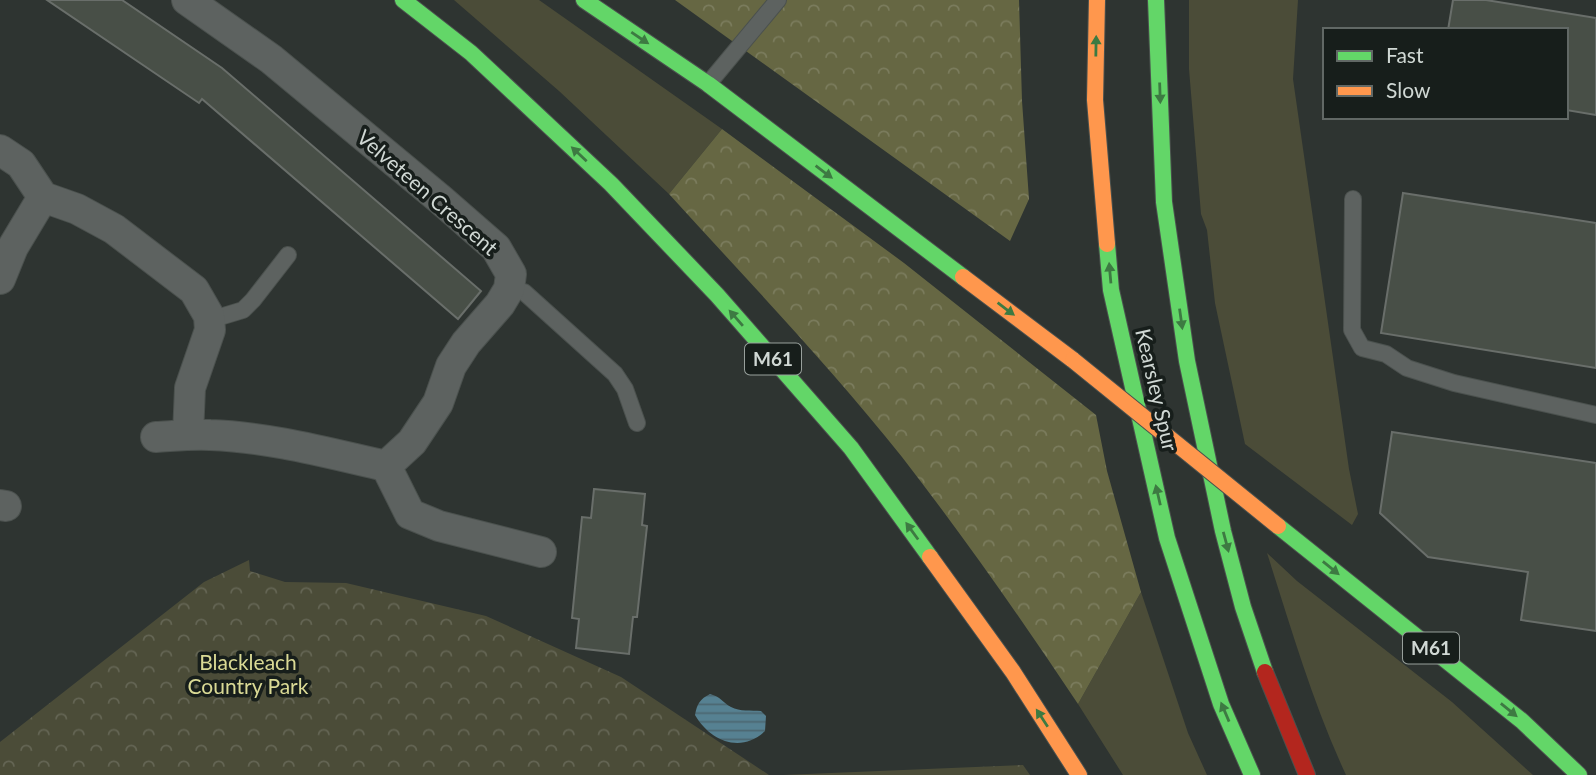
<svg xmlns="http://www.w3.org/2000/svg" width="1596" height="775" viewBox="0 0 1596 775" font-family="Lato,sans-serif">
<defs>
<pattern id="forest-crowns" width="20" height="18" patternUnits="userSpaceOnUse" patternTransform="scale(1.75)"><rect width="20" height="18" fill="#666743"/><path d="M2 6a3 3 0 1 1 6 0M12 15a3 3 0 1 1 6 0" fill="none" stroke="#7b7c5d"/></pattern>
<pattern id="park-crowns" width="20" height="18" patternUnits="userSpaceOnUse" patternTransform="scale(1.75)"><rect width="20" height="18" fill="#4b4c38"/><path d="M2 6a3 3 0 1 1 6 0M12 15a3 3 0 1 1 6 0" fill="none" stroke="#646554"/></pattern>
<pattern id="water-rules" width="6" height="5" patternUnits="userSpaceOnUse" patternTransform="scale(1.75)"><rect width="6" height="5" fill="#568192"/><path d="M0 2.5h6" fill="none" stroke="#4c6771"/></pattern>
</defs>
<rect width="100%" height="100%" fill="#2e3431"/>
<path fill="#4b4c38" d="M 454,0 L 539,0 L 722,129 L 669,194 L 559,91 Z
M 1189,0 L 1298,0 L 1293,79 L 1349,469 L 1358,514 L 1352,525 L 1245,444 L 1215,303 L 1207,230 L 1201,214 L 1189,69 Z
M 1267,553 L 1297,581 L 1452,702 L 1533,775 L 1346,775 C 1313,704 1291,628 1267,553 Z
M 1141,592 L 1188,733 L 1207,775 L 1123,775 L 1078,704 Z"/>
<path fill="url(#forest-crowns)" d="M 675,0 L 1019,0 L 1022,101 L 1029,199 L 1010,241 Z
M 722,129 L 904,263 L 1096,415 L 1107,471 L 1141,592 L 1078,704 C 1022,620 964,537 902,457 C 829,365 747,280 669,194 Z"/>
<path fill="url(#park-crowns)" d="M 249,560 L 250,571 L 285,582 L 346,583 L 486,616 L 621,677 L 769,775 L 0,775 L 0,742 L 204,582 Z
M 1023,765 L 1030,775 L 783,775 Z"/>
<path fill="url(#water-rules)" d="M 710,694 C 721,697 722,702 731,707 C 740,712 751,710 761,711 L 766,716 L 765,731 C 741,754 710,741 695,715 C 697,704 700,699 710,694 Z"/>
<path fill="#484f47" stroke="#696e6a" stroke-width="2" d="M 47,0 L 122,0 L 222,68 L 481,291 L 458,319 L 202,99 L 199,103 Z
M 1453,0 L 1486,0 L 1596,18 L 1596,115 L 1566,110 L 1566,30 L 1448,30 Z
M 1403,193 L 1596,223 L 1596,368 L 1381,333 Z
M 1392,432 L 1596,463 L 1596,631 L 1521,620 L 1528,572 L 1428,557 L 1380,513 Z
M 594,489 L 645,494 L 642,525 L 647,526 L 637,617 L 633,617 L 629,654 L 576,648 L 579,619 L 572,618 L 582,517 L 591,518 Z"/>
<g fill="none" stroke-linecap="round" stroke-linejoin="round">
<g stroke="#4b514e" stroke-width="18">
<path id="lane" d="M 708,84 L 778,0
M 1353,199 L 1352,330 L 1362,348 L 1386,354 L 1407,368 L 1454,383 L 1596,415
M 509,289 L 524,292 L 615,374 L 625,389 L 637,423
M 210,320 L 243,310 L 253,300 L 288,255"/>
</g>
<g stroke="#4b514e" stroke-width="32">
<path id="street" d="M 187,0 L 271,59 L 441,200 L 496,248 L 511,274 L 509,289 L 500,304 L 466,343 L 451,366 L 438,403 L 412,442 L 386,466
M 0,150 L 21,164 L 43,197 L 77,209 L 114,229 L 194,290 L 209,316 L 210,330 L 190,388 L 188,435
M 0,279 L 13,247 L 43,197
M 156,437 C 174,436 192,434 210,435 C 270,437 328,453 386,466 L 410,514 L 439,526 L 541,552
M 0,505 L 6,506"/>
</g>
<g stroke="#4b514e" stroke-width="18">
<path id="fast" d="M 403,0 L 471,53 L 611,184 L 717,295 L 851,448 L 930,557
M 584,0 L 708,84 L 963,277
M 1156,0 L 1164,202 L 1187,361 L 1223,531 L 1243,607 L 1265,672
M 1107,244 L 1111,290 L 1167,538 L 1221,704 L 1252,775
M 1278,526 L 1522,721 L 1579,775"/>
</g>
<g stroke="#4b514e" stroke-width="18">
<path id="slow" d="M 1097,0 L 1095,100 L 1107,244
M 963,277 L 1073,360
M 930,557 L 1013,672 L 1079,775"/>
</g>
<g stroke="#4b514e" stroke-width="18">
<path id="jam" d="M 1265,672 L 1307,775"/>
</g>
<use href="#lane" stroke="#5d6260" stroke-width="16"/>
<use href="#street" stroke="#5d6260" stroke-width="30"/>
<use href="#fast" stroke="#63d668" stroke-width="16"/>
<use href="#slow" stroke="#ff974d" stroke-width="16"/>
<use href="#jam" stroke="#b3261e" stroke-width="16"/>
<g stroke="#4b514e" stroke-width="18" stroke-linecap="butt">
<path id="slow-bridge" d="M 1073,360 L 1278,526"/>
</g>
<use href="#slow-bridge" stroke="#ff974d" stroke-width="16"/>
</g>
<defs><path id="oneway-solid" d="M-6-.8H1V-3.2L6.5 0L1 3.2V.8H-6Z" transform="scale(1.75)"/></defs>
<g fill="#3d7a42">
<use href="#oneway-solid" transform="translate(640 38) rotate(34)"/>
<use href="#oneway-solid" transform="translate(1096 46) rotate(-89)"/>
<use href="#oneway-solid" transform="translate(1160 93) rotate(88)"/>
<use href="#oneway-solid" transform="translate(579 154) rotate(-137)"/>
<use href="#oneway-solid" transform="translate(824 172) rotate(37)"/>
<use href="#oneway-solid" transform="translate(1110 273) rotate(-95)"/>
<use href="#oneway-solid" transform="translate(1006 309) rotate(37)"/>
<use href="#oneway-solid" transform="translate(736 318) rotate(-131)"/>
<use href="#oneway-solid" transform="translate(1181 319) rotate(82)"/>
<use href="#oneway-solid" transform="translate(1158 495) rotate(-103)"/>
<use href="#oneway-solid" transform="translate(912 531) rotate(-126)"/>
<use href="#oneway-solid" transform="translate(1226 542) rotate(75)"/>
<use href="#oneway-solid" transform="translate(1331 568) rotate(39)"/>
<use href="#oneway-solid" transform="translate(1509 710) rotate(39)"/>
<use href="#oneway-solid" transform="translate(1225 712) rotate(-113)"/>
<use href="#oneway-solid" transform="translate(1042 718) rotate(-123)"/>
</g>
<g text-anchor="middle" stroke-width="7" stroke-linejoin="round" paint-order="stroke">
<g fill="#171e1b" stroke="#98a09c" stroke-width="2">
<rect x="745" y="343.5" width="56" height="31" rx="5"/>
<rect x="1403" y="632.5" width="56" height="31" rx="5"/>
</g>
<g font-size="19" font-weight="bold" fill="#d0d8d4">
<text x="773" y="366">M61</text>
<text x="1431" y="655">M61</text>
</g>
<g font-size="21" fill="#d0d8d4" stroke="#171e1b">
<text transform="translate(427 193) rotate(41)" y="7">Velveteen Crescent</text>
<text transform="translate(1156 390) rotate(77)" y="7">Kearsley Spur</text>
</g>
<g font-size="21" fill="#dada95" stroke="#171e1b">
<text x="248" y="670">Blackleach<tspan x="248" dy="24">Country Park</tspan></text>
</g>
</g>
<rect x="1323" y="28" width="245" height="91" fill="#171e1b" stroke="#616865" stroke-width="2"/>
<rect x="1337" y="51" width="35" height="10" fill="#63d668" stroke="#616865" stroke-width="2"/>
<text x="1386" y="63" font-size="21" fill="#d0d8d4">Fast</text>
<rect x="1337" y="86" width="35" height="10" fill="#ff974d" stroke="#616865" stroke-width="2"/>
<text x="1386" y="98" font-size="21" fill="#d0d8d4">Slow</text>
</svg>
